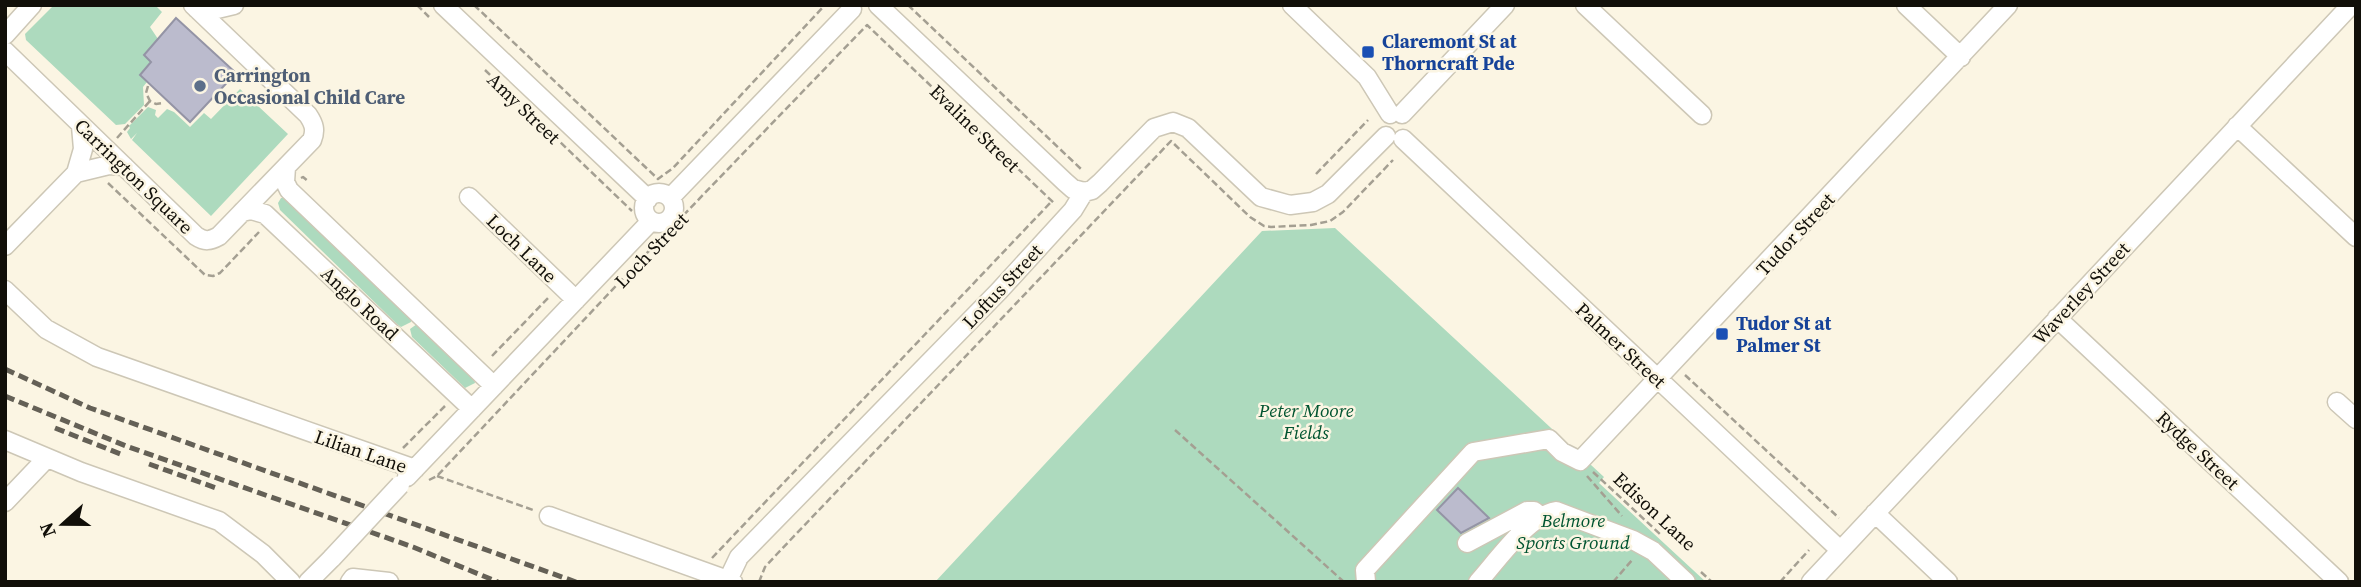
<svg xmlns="http://www.w3.org/2000/svg" width="2361" height="587" viewBox="0 0 2361 587" font-family="'Source Serif 4',serif">
<rect width="100%" height="100%" fill="#fbf5e3"/>
<path fill="#addabe" d="M 54,5 L 155,5 L 162,12 L 150,27 L 158,39 L 144,55 L 151,62 L 140,74 L 147,82 L 143,87 L 144,105 L 125,124 L 116,125 L 26,40 L 25,34 Z
M 240,89 L 288,134 L 211,216 L 132,140 L 137,133 L 131,139 L 127,132 L 130,128 L 129,126 L 148,107 L 156,110 L 155,115 L 158,118 L 167,109 L 174,112 L 190,127 L 204,113 L 211,119 Z
M 281,198 L 285,198 L 411,317 L 411,322 L 401,327 L 397,324 L 280,210 L 278,203 Z
M 1335,228 L 1604,477 L 1599,483 L 1706,582 L 935,582 L 1262,231 Z
M 417,324 L 474,378 L 475,383 L 465,388 L 461,384 L 412,337 L 410,329 Z"/>
<path fill="#bbbbcd" stroke="#9494a5" stroke-width="2" d="M 176,18 L 236,73 L 190,122 L 140,75 L 151,62 L 144,55 Z
M 1458,488 L 1489,518 L 1461,533 L 1437,510 Z"/>
<g fill="none" stroke-linecap="round" stroke-linejoin="round">
<g stroke="#cdc7b6" stroke-width="21">
<path id="minor" d="M 443,5 L 648,199
M 878,5 L 1065,182 L 1073,189 L 1084,192
M 1292,5 L 1367,77 L 1390,114
M 1585,5 L 1702,115
M 1906,5 L 1961,57
M 197,9 L 213,10 L 234,5
M 5,35 L 32,5
M 5,51 L 196,236 C 205,242 210,241 219,236 L 312,140 C 316,130 314,124 308,115 L 193,5
M 1402,114 L 1505,5
M 2237,126 L 2356,237
M 1403,139 L 1840,550
M 286,167 L 285,182 L 289,190 L 494,386
M 76,173 L 109,165 L 124,166
M644 208a15 15 0 1 1 30 0a15 15 0 1 1-30 0Z
M 469,197 L 576,300
M 670,198 L 852,9
M 242,212 L 251,210 L 265,214 L 472,409
M 5,246 L 76,173 L 83,149 L 81,126
M 5,290 L 46,329 L 97,357 L 415,469
M 2057,318 L 2339,582
M 2337,402 L 2356,419
M 5,440 L 81,472 L 219,521 L 263,554 L 291,582
M 407,477 L 651,221
M 5,502 L 46,459
M 1875,513 L 1948,582
M 549,516 L 733,582
M 1467,543 L 1527,511 L 1534,511 L 1540,516
M 728,580 L 739,557 L 999,291 L 1073,210 L 1084,192 L 1092,190 L 1100,183 L 1154,128 L 1173,122 L 1188,128 L 1261,197 L 1290,205 L 1313,202 L 1328,194 L 1386,136
M 308,582 L 332,558
M 350,582 L 353,578 L 389,582
M 1366,582 L 1365,570 L 1473,452 L 1549,439 L 1562,452 L 1580,461 L 2008,5
M 1478,582 C 1497,561 1528,516 1556,511 L 1633,540 L 1653,551 L 1686,582
M 1811,582 L 2351,5"/>
</g>
<path stroke="#a49f92" stroke-width="2.5" stroke-dasharray="7 3.5" stroke-linecap="butt" d="M 417,5 L 429,17
M 474,5 L 658,179 L 673,168 L 825,5
M 908,5 L 1081,169
M 485,70 L 632,211
M 148,86 L 146,93 L 150,101 L 156,104 L 163,103
M 117,138 L 150,101
M 1316,174 L 1368,120
M 301,178 L 303,177 L 309,182
M 108,183 L 205,275 L 213,276 L 220,273 L 259,232
M 492,356 L 550,296
M 1685,375 L 1839,518
M 1175,430 L 1344,582
M 403,448 L 445,406
M 1593,472 L 1660,534
M 437,476 L 533,510
M 1587,476 L 1622,516
M 429,480 L 437,476 L 645,255 L 867,25 L 1055,204
M 712,558 L 1052,201
M 1701,572 L 1712,582
M 759,582 L 765,567 L 777,554 L 1171,141 L 1250,217 L 1264,226 L 1271,227 L 1311,225 L 1330,221 L 1343,212 L 1393,160
M 1613,582 L 1633,559
M 1780,582 L 1809,550"/>
<use href="#minor" stroke="#fff" stroke-width="18"/>
<path stroke="#646056" stroke-width="5" stroke-dasharray="10 5" stroke-linecap="butt" d="M 5,369 L 90,408 L 576,582
M 5,396 L 126,446 L 413,547 L 498,582
M 55,428 L 123,455
M 149,464 L 219,489"/>
<g stroke="#cdc7b6" stroke-width="21" stroke-linecap="butt">
<path id="minor-bridge" d="M 332,558 L 400,485"/>
</g>
<use href="#minor-bridge" stroke="#fff" stroke-width="18"/>
</g>
<g fill="#1a4fb4" stroke="#fbf5e3" stroke-width="2.5">
<rect x="1361" y="45" width="14" height="14" rx="3.5"/>
<rect x="1715" y="327" width="14" height="14" rx="3.5"/>
</g>
<circle fill="#5c6f8a" stroke="#fbf5e3" stroke-width="2.5" cx="200" cy="86" r="7"/>
<g text-anchor="middle" stroke-width="5" stroke-linejoin="round" paint-order="stroke">
<g font-size="19" font-weight="bold" fill="#164399" stroke="#fbf5e3" text-anchor="start">
<text x="1382" y="48">Claremont St at<tspan x="1382" dy="22">Thorncraft Pde</tspan></text>
<text x="1736" y="330">Tudor St at<tspan x="1736" dy="22">Palmer St</tspan></text>
</g>
<g font-size="19" font-weight="bold" fill="#4e5e75" stroke="#fbf5e3" text-anchor="start">
<text x="214" y="82">Carrington<tspan x="214" dy="22">Occasional Child Care</tspan></text>
</g>
<g font-size="19" fill="#110f09" stroke="#fbf5e3">
<text transform="translate(524 108) rotate(44)" y="7">Amy Street</text>
<text transform="translate(975 128) rotate(44)" y="7">Evaline Street</text>
<text transform="translate(134 176) rotate(44)" y="7">Carrington Square</text>
<text transform="translate(1795 234) rotate(-47)" y="7">Tudor Street</text>
<text transform="translate(522 248) rotate(44)" y="7">Loch Lane</text>
<text transform="translate(651 250) rotate(-46)" y="7">Loch Street</text>
<text transform="translate(1002 286) rotate(-47)" y="7">Loftus Street</text>
<text transform="translate(2081 293) rotate(-47)" y="7">Waverley Street</text>
<text transform="translate(360 303) rotate(43)" y="7">Anglo Road</text>
<text transform="translate(1621 345) rotate(43)" y="7">Palmer Street</text>
<text transform="translate(2198 450) rotate(43)" y="7">Rydge Street</text>
<text transform="translate(361 451) rotate(19)" y="7">Lilian Lane</text>
<text transform="translate(1655 511) rotate(43)" y="7">Edison Lane</text>
</g>
<g font-size="19" font-style="italic" fill="#005430" stroke="#fbf5e3">
<text x="1306" y="417">Peter Moore<tspan x="1306" dy="22">Fields</tspan></text>
<text x="1573" y="527">Belmore<tspan x="1573" dy="22">Sports Ground</tspan></text>
</g>
</g>
<rect width="2361" height="587" fill="none" stroke="#110f09" stroke-width="14"/>
<g transform="translate(63 524) rotate(249)" stroke="#fbf5e3" stroke-width="5" paint-order="stroke">
<path d="M0-5L12 26L0 18L-12 26Z" fill="#110f09"/>
<text y="-10" font-size="19" font-weight="bold" text-anchor="middle" fill="#110f09">N</text>
</g>
</svg>
